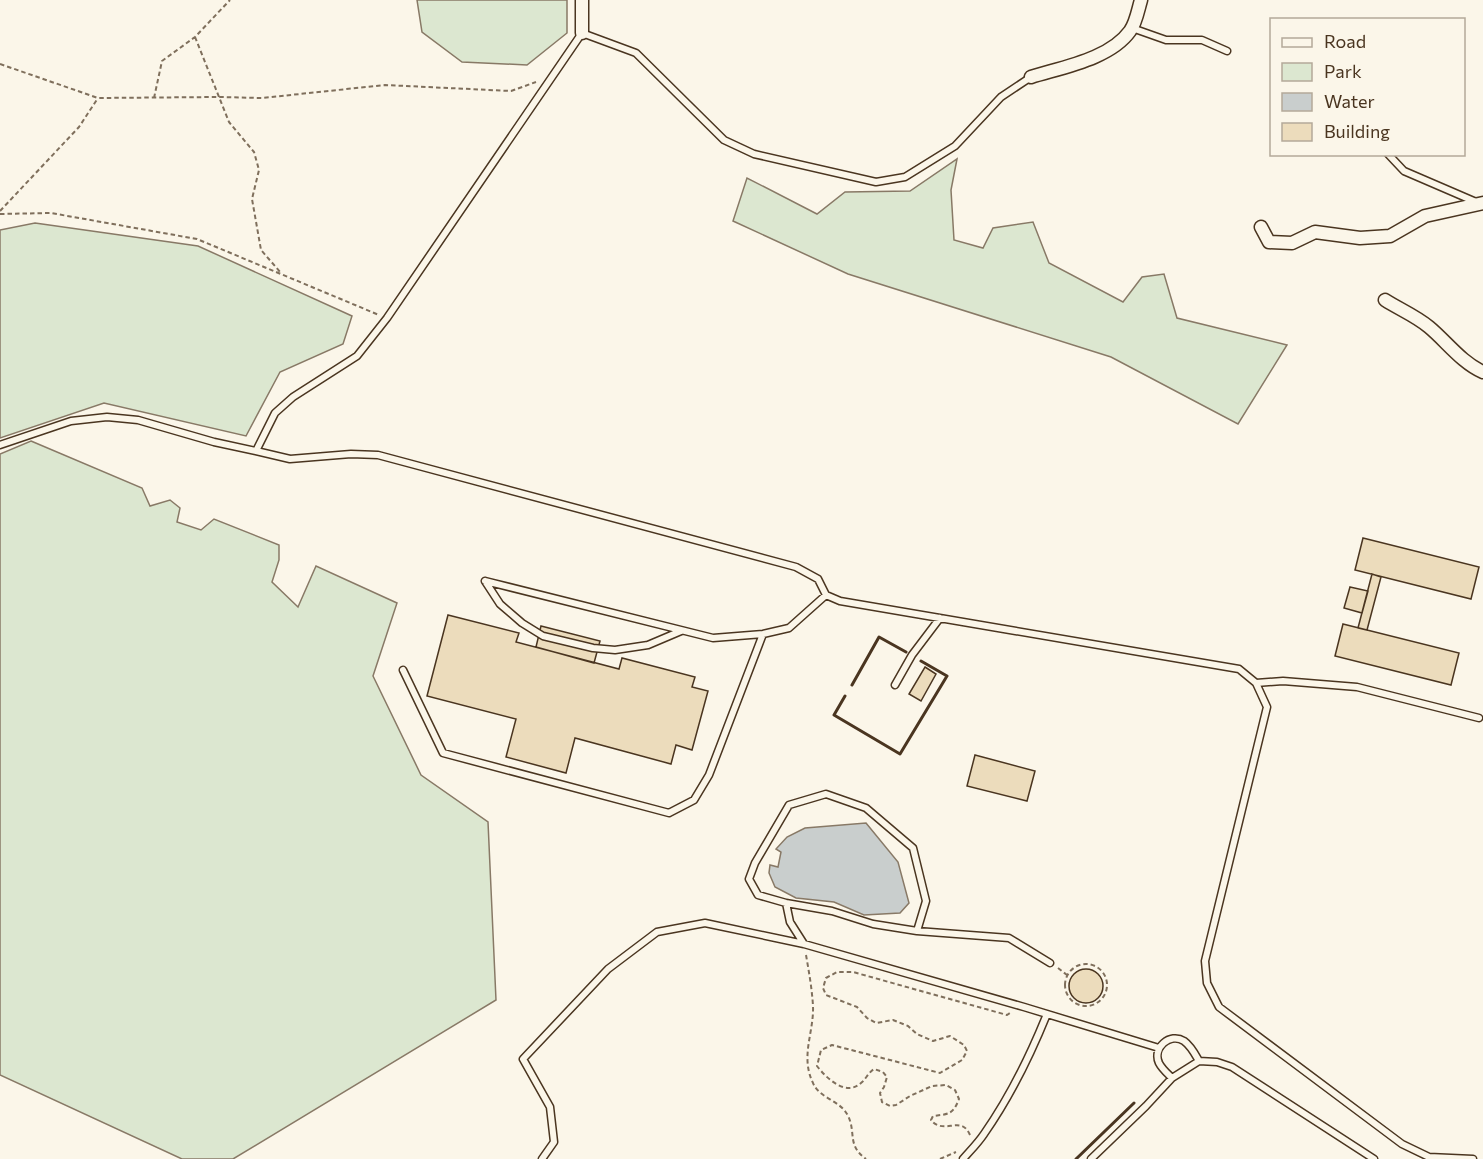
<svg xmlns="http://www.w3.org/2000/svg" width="1483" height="1159" viewBox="0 0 1483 1159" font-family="Commissioner,sans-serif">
<rect width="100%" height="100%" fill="#fbf6e9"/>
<path fill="#dce7d0" stroke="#887966" stroke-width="1.5" d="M 417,0 L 567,0 L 567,33 L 527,65 L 462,62 L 422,32 Z
M 957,159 L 951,190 L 954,240 L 983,248 L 993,228 L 1033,222 L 1049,263 L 1123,302 L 1142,277 L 1164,274 L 1177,318 L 1287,345 L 1238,424 L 1111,357 L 848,274 L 733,221 L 747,178 L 817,214 L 845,192 L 910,191 Z
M 35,223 L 198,246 L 352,316 L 343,344 L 280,372 L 246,436 L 104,403 L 0,438 L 0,230 Z
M 31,441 L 142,488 L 150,506 L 170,500 L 180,508 L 177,522 L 201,530 L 214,519 L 279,545 L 279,560 L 272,582 L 298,607 L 316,566 L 397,603 L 373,676 L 421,775 L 488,822 L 496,1000 L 233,1159 L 182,1159 L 0,1075 L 0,454 Z"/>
<path fill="#c9cecd" stroke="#887966" stroke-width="1.5" d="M 866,823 L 898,862 L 909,903 L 900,913 L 864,915 L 834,902 L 796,898 L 775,887 L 769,873 L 770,865 L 778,867 L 781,852 L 776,849 L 787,837 L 805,828 Z"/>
<path fill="#ecdcbc" stroke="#4a3520" stroke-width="1.5" d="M 1363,538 L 1479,567 L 1471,599 L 1355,570 Z
M 1372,574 L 1381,577 L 1367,630 L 1358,628 Z
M 1350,587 L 1368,591 L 1362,613 L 1344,608 Z
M 448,615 L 519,633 L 516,642 L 619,669 L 622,658 L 695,677 L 692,687 L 708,691 L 692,750 L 676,745 L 671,764 L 575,738 L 566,773 L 506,757 L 516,719 L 427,696 Z
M 1343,624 L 1459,653 L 1451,685 L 1335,656 Z
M 541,626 L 600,641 L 594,663 L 536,647 Z
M 925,667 L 936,674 L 921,701 L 909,694 Z
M 975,755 L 1035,771 L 1027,801 L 967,786 Z
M1069 986a17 17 0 1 1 34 0a17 17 0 1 1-34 0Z"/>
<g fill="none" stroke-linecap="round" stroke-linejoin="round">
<g stroke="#4a3520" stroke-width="9">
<path id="lane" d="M 1132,28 L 1166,40 L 1202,40 L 1227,51
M 1031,77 L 1001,97 L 955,146 L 905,177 L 876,182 L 754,154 L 724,140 L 636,53 L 582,33 L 387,318 L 357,356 L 293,397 L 275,413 L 256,451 L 290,459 L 351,454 L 378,455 L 796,567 L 818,579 L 826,595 L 840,601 L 1239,669 L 1256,683 L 1267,707 L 1205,961 L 1207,983 L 1219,1007 L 1402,1144 L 1429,1157 L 1473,1159
M 1388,154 L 1404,171 L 1476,202
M 0,445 L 71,421 L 107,417 L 138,420 L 214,442 L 256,451
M 485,581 L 713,638 L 763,634 L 789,628 L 826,595
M 485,581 L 500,604 L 522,623 L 543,636 L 593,648 L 615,650 L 648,645 L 681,631
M 403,670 L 443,753 L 669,813 L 694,800 L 709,775 L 763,634
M 1256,683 L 1283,681 L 1357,687 L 1479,718
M 895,685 L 912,655 L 940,618
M 826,794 L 866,808 L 913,848 L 926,901 L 917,931 L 873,924 L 832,911 L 786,903 L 758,895 L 749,879 L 755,863 L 789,805 Z
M 786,903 L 790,922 L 804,944
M 917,931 L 1009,938 L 1050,963
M 1199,1061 L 1217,1062 L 1232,1067 L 1374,1159
M 542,1159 L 554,1142 L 550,1107 L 523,1059 L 608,969 L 657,932 L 705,923 L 804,944 L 1024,1007 L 1159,1048
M 963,1159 C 970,1151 978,1143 984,1134 C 1010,1097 1030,1056 1047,1014
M 1091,1159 L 1146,1106 L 1172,1078 L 1199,1061 C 1195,1054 1191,1046 1184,1041 C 1170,1032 1152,1048 1159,1063 C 1162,1069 1168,1074 1172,1078"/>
</g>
<g stroke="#4a3520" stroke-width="15">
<path id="street" d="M 582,33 L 582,0
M 1031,77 C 1063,67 1110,59 1130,31 C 1136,23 1138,10 1141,0
M 1261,227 L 1269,242 L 1292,243 L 1315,232 L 1360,238 L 1390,236 L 1425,216 L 1483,203
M 1385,300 C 1399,309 1416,316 1429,327 C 1446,341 1462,363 1483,372"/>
</g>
<path stroke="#7f6f5c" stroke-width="2" stroke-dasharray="4.5 3" stroke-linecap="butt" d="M 195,37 L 229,122 L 254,152 L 259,170 L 252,199 L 261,250 L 281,273
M 0,64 L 98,98 L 219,97 L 262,98 L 385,85 L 511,91 L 536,82
M 154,98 L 162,61 L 195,37 L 230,0
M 0,211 L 79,127 L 98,98
M 0,214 L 51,213 L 197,239 L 379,315
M 806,955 C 809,972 812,989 813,1006 C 814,1033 800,1056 813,1083 C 819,1098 839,1100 847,1114 C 857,1131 846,1145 866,1159
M1065 985a21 21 0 1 1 42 0a21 21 0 1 1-42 0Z
M 1058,968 L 1067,975
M 970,1135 C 961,1114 944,1136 931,1120 L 933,1116 C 948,1114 953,1115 959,1099 L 955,1090 L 946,1085 L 932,1086 L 910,1096 L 896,1105 L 890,1106 L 882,1102 L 880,1093 L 884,1087 L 887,1077 L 883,1072 L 874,1069 C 868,1073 866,1079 861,1083 C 846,1097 826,1078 817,1066 L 821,1050 L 832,1045 L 940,1073 L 962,1060 L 967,1051 L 964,1045 L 950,1036 L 933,1041 L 917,1034 L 908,1026 L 893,1020 L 876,1023 L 867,1018 L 857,1007 L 826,995 L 823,988 L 826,978 L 837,972 L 853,972 L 1007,1015 L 1010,1013
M 940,1159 L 956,1152"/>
<use href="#lane" stroke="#fbf6e9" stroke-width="6"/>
<use href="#street" stroke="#fbf6e9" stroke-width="12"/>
<path stroke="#4a3520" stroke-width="3" d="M 852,685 L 879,637 L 906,652
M 845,696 L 834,715 L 900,754 L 947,676 L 921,661
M 1076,1159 L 1134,1103"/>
</g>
<rect x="1270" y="18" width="195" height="138" fill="#fbf6e9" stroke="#b4a999" stroke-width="1.5"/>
<rect x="1282" y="38" width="30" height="9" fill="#fbf6e9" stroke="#b4a999" stroke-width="1.5"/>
<text x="1324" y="48" font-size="18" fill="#4a3520">Road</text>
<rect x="1282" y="63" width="30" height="18" fill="#dce7d0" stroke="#b4a999" stroke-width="1.5"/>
<text x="1324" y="78" font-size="18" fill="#4a3520">Park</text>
<rect x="1282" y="93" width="30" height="18" fill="#c9cecd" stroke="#b4a999" stroke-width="1.5"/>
<text x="1324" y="108" font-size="18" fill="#4a3520">Water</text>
<rect x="1282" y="123" width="30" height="18" fill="#ecdcbc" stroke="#b4a999" stroke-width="1.5"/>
<text x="1324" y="138" font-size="18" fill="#4a3520">Building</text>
</svg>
